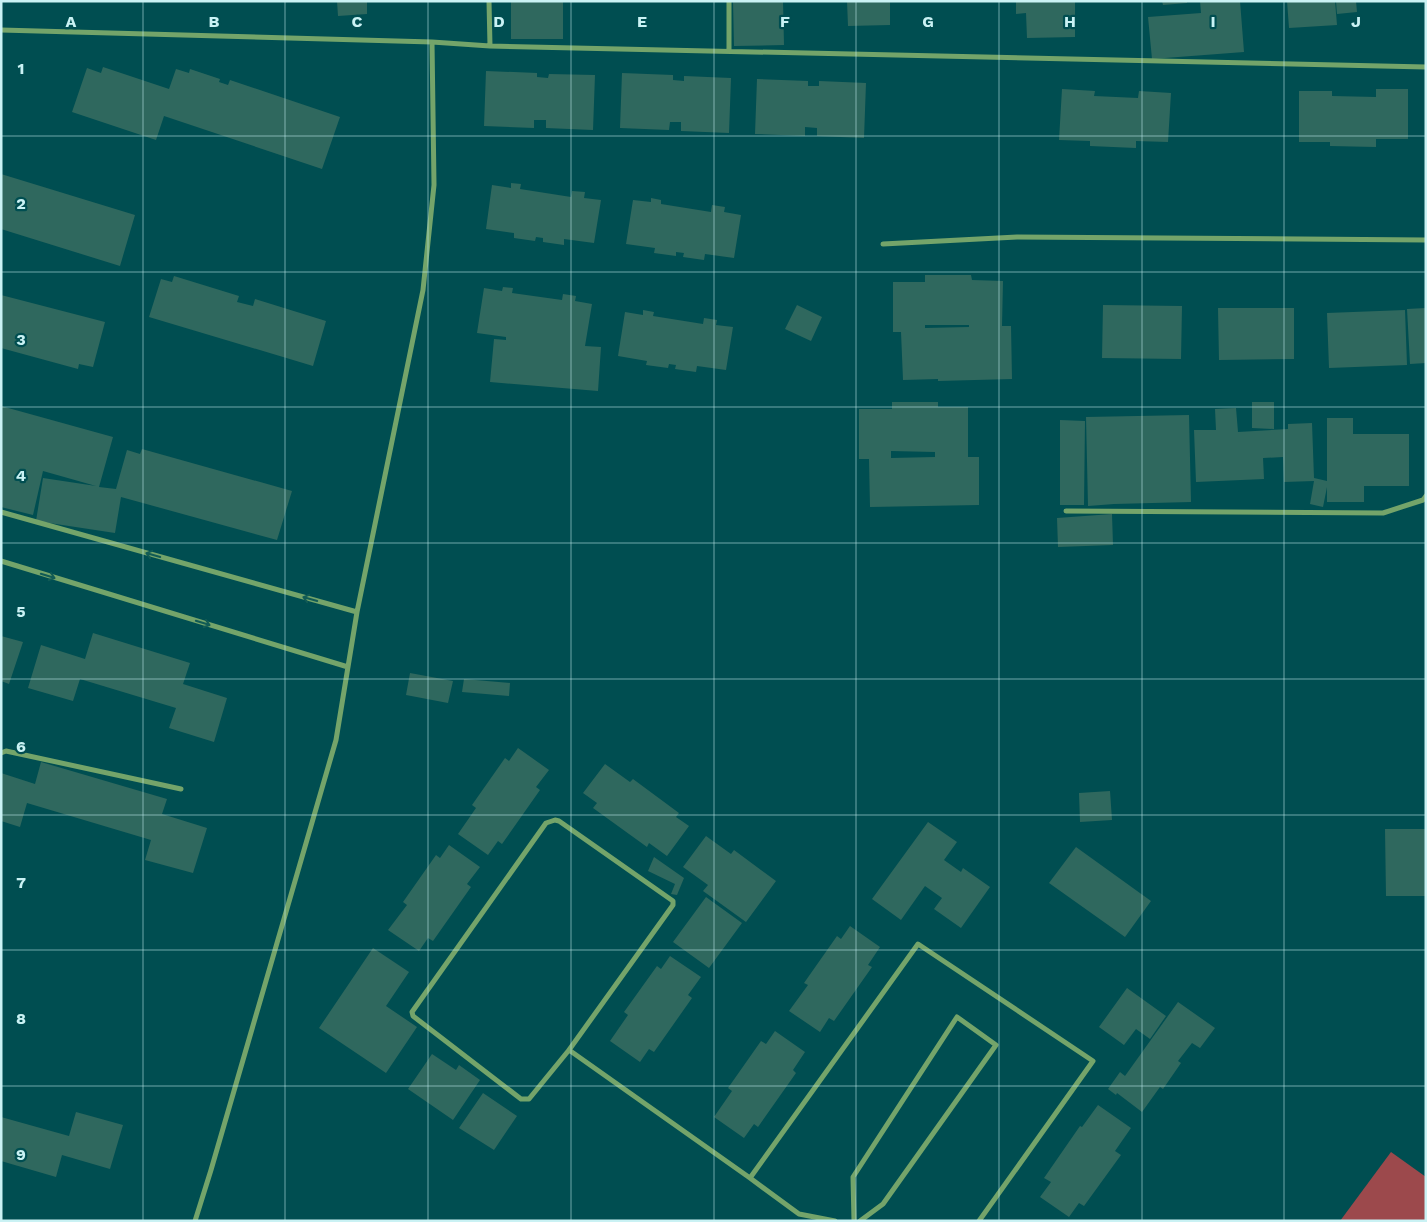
<svg xmlns="http://www.w3.org/2000/svg" width="1427" height="1222" viewBox="0 0 1427 1222" font-family="'Work Sans',sans-serif">
<rect width="100%" height="100%" fill="#004e51"/>
<path fill="#9c494c" d="M 1391,1152 L 1426,1177 L 1426,1221 L 1340,1221 Z"/>
<path fill="#2f685e" fill-rule="evenodd" d="M 337,1 L 367,1 L 367,14 L 338,16 Z
M 511,1 L 563,1 L 563,39 L 511,39 Z
M 733,1 L 783,1 L 784,45 L 734,46 Z
M 847,1 L 890,1 L 890,25 L 848,26 Z
M 1016,1 L 1075,1 L 1075,37 L 1027,38 L 1026,13 L 1016,14 Z
M 1162,1 L 1187,1 L 1187,3 L 1163,5 Z
M 1200,1 L 1240,1 L 1244,52 L 1152,59 L 1148,17 L 1201,13 Z
M 1287,1 L 1335,1 L 1337,25 L 1289,28 Z
M 1336,1 L 1356,1 L 1357,12 L 1337,14 Z
M 103,67 L 169,89 L 176,69 L 189,73 L 190,69 L 220,79 L 219,82 L 228,85 L 230,80 L 340,117 L 322,169 L 164,116 L 156,140 L 72,112 L 87,68 L 101,73 Z
M 486,71 L 537,73 L 537,77 L 548,78 L 549,74 L 595,75 L 593,130 L 546,128 L 546,120 L 534,120 L 534,128 L 484,126 Z
M 622,73 L 673,75 L 673,80 L 684,81 L 684,76 L 731,78 L 729,133 L 681,131 L 681,122 L 670,122 L 669,130 L 620,128 Z
M 757,79 L 808,81 L 808,86 L 819,86 L 819,81 L 866,83 L 864,138 L 817,136 L 817,128 L 805,127 L 805,136 L 755,134 Z
M 1062,89 L 1095,91 L 1094,96 L 1138,98 L 1139,91 L 1171,93 L 1168,142 L 1136,141 L 1136,148 L 1090,146 L 1090,141 L 1059,140 Z
M 1376,89 L 1408,89 L 1408,139 L 1376,139 L 1376,147 L 1330,146 L 1330,142 L 1299,142 L 1299,91 L 1332,91 L 1332,96 L 1376,97 Z
M 1,174 L 135,215 L 120,266 L 1,229 Z
M 511,183 L 521,184 L 520,189 L 571,197 L 572,191 L 585,192 L 584,198 L 601,200 L 594,243 L 564,239 L 564,245 L 543,242 L 543,238 L 536,237 L 535,241 L 514,238 L 514,233 L 486,229 L 492,185 L 511,188 Z
M 651,198 L 661,200 L 661,204 L 711,212 L 712,205 L 725,207 L 724,212 L 741,215 L 734,258 L 705,254 L 704,260 L 683,257 L 684,253 L 676,252 L 676,256 L 654,253 L 655,248 L 626,244 L 633,200 L 651,202 Z
M 925,275 L 971,275 L 972,280 L 1003,281 L 1002,326 L 1011,326 L 1012,379 L 938,381 L 938,379 L 903,380 L 901,332 L 893,332 L 893,282 L 925,282 ZM 925,325 L 969,325 L 969,327 L 925,328 Z
M 174,276 L 239,296 L 237,302 L 253,306 L 255,299 L 326,321 L 313,366 L 149,317 L 161,279 L 172,282 Z
M 503,287 L 513,288 L 512,293 L 562,300 L 563,294 L 576,296 L 575,301 L 592,304 L 585,346 L 601,347 L 598,391 L 490,382 L 494,339 L 506,340 L 506,337 L 477,333 L 484,288 L 502,291 Z
M 1,295 L 105,322 L 93,367 L 79,364 L 78,369 L 1,348 Z
M 797,305 L 822,317 L 811,341 L 785,329 Z
M 1103,305 L 1182,306 L 1181,359 L 1102,358 Z
M 1218,308 L 1294,308 L 1294,359 L 1219,360 Z
M 1426,308 L 1426,363 L 1410,364 L 1407,309 Z
M 643,310 L 654,312 L 653,316 L 703,324 L 704,318 L 717,320 L 716,325 L 733,327 L 726,370 L 697,366 L 696,372 L 675,369 L 676,365 L 669,364 L 668,368 L 646,365 L 647,361 L 618,356 L 625,312 L 643,315 Z
M 1405,310 L 1407,365 L 1329,368 L 1327,313 Z
M 892,402 L 938,402 L 938,407 L 968,407 L 968,457 L 979,457 L 979,505 L 870,507 L 869,459 L 859,459 L 859,409 L 892,409 ZM 891,451 L 935,452 L 935,457 L 891,458 Z
M 1252,402 L 1274,402 L 1274,429 L 1252,428 Z
M 1,406 L 113,437 L 99,487 L 116,489 L 127,450 L 140,454 L 142,449 L 292,491 L 277,540 L 121,497 L 115,533 L 36,521 L 43,478 L 96,486 L 43,471 L 33,515 L 1,507 Z
M 1236,408 L 1238,432 L 1288,429 L 1288,424 L 1312,423 L 1314,478 L 1327,481 L 1327,418 L 1353,418 L 1353,434 L 1409,434 L 1409,486 L 1364,486 L 1364,502 L 1327,502 L 1327,487 L 1323,507 L 1310,504 L 1314,481 L 1284,482 L 1283,457 L 1263,458 L 1264,479 L 1196,482 L 1194,430 L 1216,430 L 1215,409 Z
M 1189,415 L 1191,502 L 1114,504 L 1088,506 L 1086,417 Z
M 1060,420 L 1085,421 L 1084,505 L 1060,505 Z
M 1112,514 L 1113,545 L 1058,547 L 1057,518 Z
M 93,633 L 190,663 L 183,684 L 227,698 L 214,742 L 169,728 L 176,708 L 80,679 L 73,701 L 28,688 L 41,645 L 85,659 Z
M 1,636 L 23,642 L 9,684 L 1,681 Z
M 410,673 L 453,681 L 448,703 L 406,695 Z
M 464,679 L 510,683 L 509,696 L 462,692 Z
M 518,748 L 549,770 L 536,787 L 540,790 L 502,844 L 498,841 L 488,855 L 458,834 L 476,808 L 472,805 L 505,758 L 509,761 Z
M 41,762 L 167,799 L 162,814 L 207,828 L 193,873 L 145,860 L 151,840 L 27,803 L 20,827 L 1,821 L 1,773 L 35,784 Z
M 605,764 L 630,782 L 633,779 L 679,813 L 676,817 L 689,826 L 667,856 L 649,843 L 647,847 L 593,808 L 597,803 L 583,793 Z
M 1110,791 L 1112,820 L 1080,822 L 1079,793 Z
M 928,822 L 957,842 L 944,860 L 961,872 L 963,868 L 990,887 L 961,928 L 934,909 L 942,898 L 925,886 L 901,920 L 872,899 Z
M 1385,829 L 1426,829 L 1426,896 L 1386,896 Z
M 706,836 L 731,854 L 734,850 L 776,881 L 746,922 L 703,891 L 708,885 L 683,867 Z
M 449,845 L 480,867 L 467,884 L 471,887 L 433,941 L 428,938 L 419,951 L 388,930 L 407,905 L 403,902 L 436,855 L 440,858 Z
M 1076,847 L 1151,901 L 1125,937 L 1049,883 Z
M 654,857 L 684,878 L 677,895 L 671,894 L 675,884 L 648,871 Z
M 706,897 L 742,923 L 709,968 L 673,942 Z
M 850,926 L 880,947 L 868,965 L 872,967 L 834,1021 L 829,1018 L 820,1032 L 789,1011 L 808,985 L 804,983 L 837,936 L 841,939 Z
M 373,948 L 409,972 L 386,1006 L 417,1027 L 386,1073 L 319,1028 Z
M 670,956 L 701,977 L 688,995 L 692,998 L 654,1052 L 649,1049 L 640,1062 L 610,1041 L 628,1015 L 624,1012 L 657,966 L 661,969 Z
M 1127,988 L 1166,1016 L 1150,1039 L 1136,1029 L 1124,1045 L 1099,1027 Z
M 1178,1002 L 1215,1028 L 1200,1048 L 1192,1043 L 1178,1061 L 1181,1063 L 1163,1089 L 1160,1087 L 1142,1112 L 1117,1093 L 1116,1095 L 1108,1089 L 1120,1072 L 1125,1076 Z
M 775,1031 L 805,1052 L 793,1070 L 796,1073 L 758,1127 L 754,1124 L 744,1138 L 714,1117 L 732,1091 L 728,1088 L 761,1041 L 766,1044 Z
M 432,1054 L 456,1070 L 459,1065 L 480,1080 L 453,1120 L 408,1089 Z
M 483,1093 L 517,1116 L 494,1150 L 459,1128 Z
M 1098,1105 L 1131,1128 L 1115,1151 L 1121,1155 L 1084,1206 L 1079,1203 L 1069,1217 L 1040,1197 L 1051,1182 L 1044,1178 L 1080,1126 L 1082,1127 Z
M 76,1112 L 123,1125 L 110,1169 L 62,1155 L 56,1177 L 1,1161 L 1,1117 L 69,1136 Z"/>
<g fill="none" stroke-linecap="round" stroke-linejoin="round">
<path stroke="#74a46a" stroke-width="5" d="M 489,1 L 490,46
M 1,30 L 432,42 L 490,46 L 1426,67
M 729,51 L 729,1
M 883,244 L 1017,237 L 1426,240
M 1066,511 L 1383,513 L 1423,500 L 1426,496
M 1,512 L 357,612
M 1,561 L 348,667
M 1,753 L 6,751 L 181,789
M 555,820 L 559,821 L 673,901 L 673,905 L 569,1050 L 529,1099 L 521,1099 L 413,1016 L 412,1012 L 546,823 Z
M 569,1050 L 750,1178 L 918,944 L 1093,1061 L 979,1221
M 750,1178 L 799,1214 L 835,1221
M 195,1221 L 211,1170 L 336,740 L 357,612 L 423,290 L 434,185 L 432,42
M 854,1221 L 853,1177 L 957,1017 L 996,1045 L 883,1204 L 860,1221"/>
</g>
<defs><path id="oneway-shaft" d="M-6 0H5M1.5-3L5.5 0L1.5 3" fill="none" stroke-width="1.6" stroke-linecap="round" stroke-linejoin="round" transform="scale(1.25)"/></defs>
<g stroke="#115b55">
<use href="#oneway-shaft" transform="translate(153 555) rotate(-164)"/>
<use href="#oneway-shaft" transform="translate(48 576) rotate(17)"/>
<use href="#oneway-shaft" transform="translate(310 599) rotate(-164)"/>
<use href="#oneway-shaft" transform="translate(203 623) rotate(17)"/>
</g>
<path fill="none" stroke="#caf2f4" stroke-width="1" stroke-opacity="0.55" d="M 143,1 L 143,1221M 285,1 L 285,1221M 428,1 L 428,1221M 571,1 L 571,1221M 714,1 L 714,1221M 856,1 L 856,1221M 999,1 L 999,1221M 1142,1 L 1142,1221M 1284,1 L 1284,1221M 1,136 L 1426,136M 1,272 L 1426,272M 1,407 L 1426,407M 1,543 L 1426,543M 1,679 L 1426,679M 1,815 L 1426,815M 1,950 L 1426,950M 1,1086 L 1426,1086"/>
<g font-size="16" text-anchor="middle" font-weight="bold" fill="#caf2f4" stroke="#004e51" stroke-width="4.5" stroke-linejoin="round" paint-order="stroke">
<text x="71" y="27">A</text>
<text x="214" y="27">B</text>
<text x="357" y="27">C</text>
<text x="499" y="27">D</text>
<text x="642" y="27">E</text>
<text x="785" y="27">F</text>
<text x="928" y="27">G</text>
<text x="1070" y="27">H</text>
<text x="1213" y="27">I</text>
<text x="1356" y="27">J</text>
<text x="21" y="74">1</text>
<text x="21" y="209">2</text>
<text x="21" y="345">3</text>
<text x="21" y="481">4</text>
<text x="21" y="617">5</text>
<text x="21" y="752">6</text>
<text x="21" y="888">7</text>
<text x="21" y="1024">8</text>
<text x="21" y="1160">9</text>
</g>
<rect width="1427" height="1222" fill="none" stroke="#caf2f4" stroke-width="5"/>
</svg>
